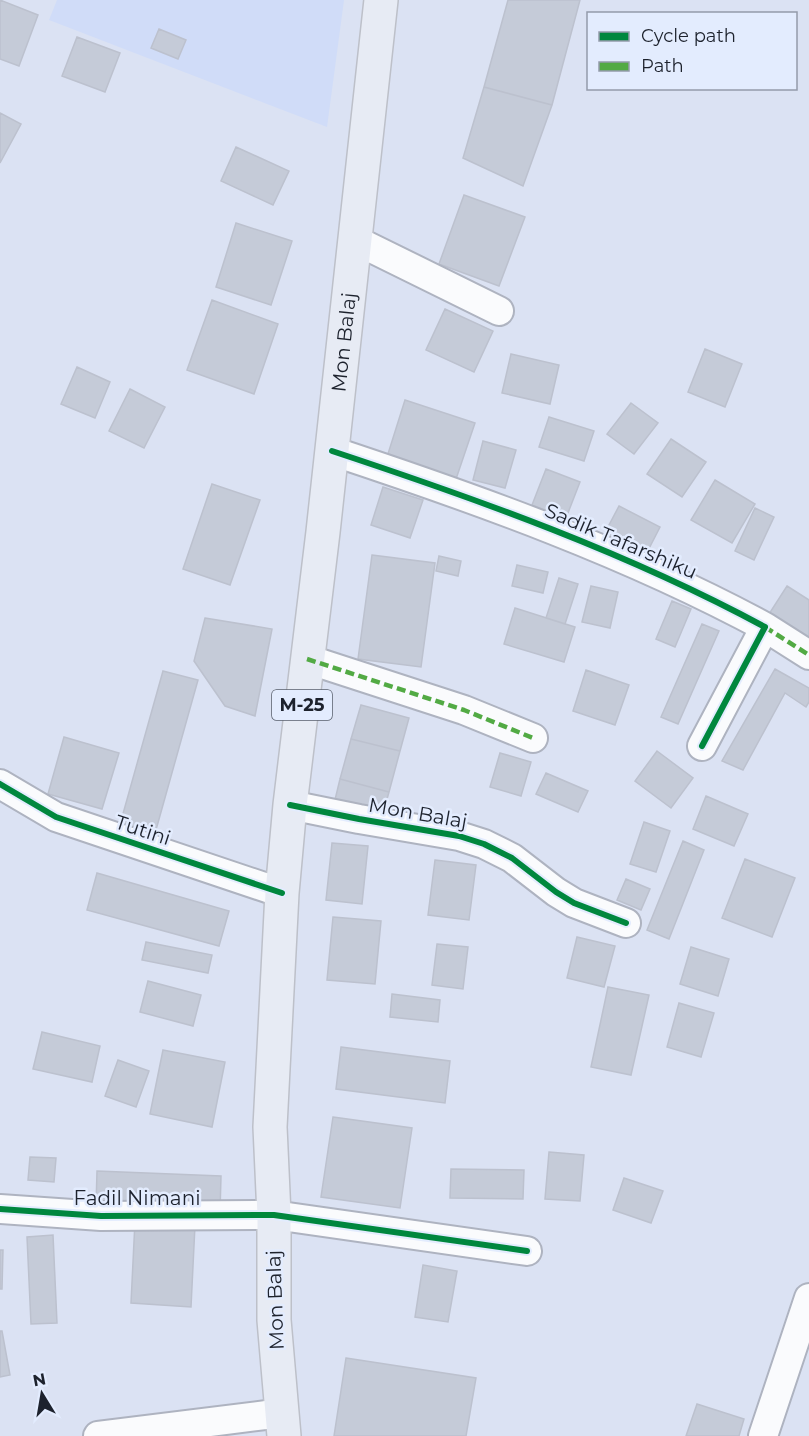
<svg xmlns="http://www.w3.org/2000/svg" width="809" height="1436" viewBox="0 0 809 1436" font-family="Montserrat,sans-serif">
<rect width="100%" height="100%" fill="#dbe2f3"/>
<path fill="#d0dcf8" d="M 57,0 L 344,0 L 327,127 L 49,20 Z"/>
<path fill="#c5cbd8" stroke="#bcc1ce" stroke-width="1.5" d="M 0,0 L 38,15 L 19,66 L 0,59 Z
M 508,0 L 580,0 L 552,105 L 484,87 Z
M 159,29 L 186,40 L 178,59 L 151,48 Z
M 77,37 L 120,53 L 105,92 L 62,76 Z
M 484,87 L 552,105 L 523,186 L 463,158 Z
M 0,113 L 21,124 L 0,163 Z
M 236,147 L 289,171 L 273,205 L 221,181 Z
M 464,195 L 525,217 L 499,286 L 439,264 Z
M 236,223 L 292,241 L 271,305 L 216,287 Z
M 212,300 L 278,324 L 254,394 L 187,370 Z
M 445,309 L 493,331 L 474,372 L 426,350 Z
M 705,349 L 742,364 L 725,407 L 688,392 Z
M 511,354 L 559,365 L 550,404 L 502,393 Z
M 77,367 L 110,382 L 95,418 L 61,404 Z
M 130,389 L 165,407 L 144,448 L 109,431 Z
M 405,400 L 475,423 L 456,479 L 387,457 Z
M 631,403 L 658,423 L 634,454 L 607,434 Z
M 549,417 L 594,431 L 584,461 L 539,447 Z
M 671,439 L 706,462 L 682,497 L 647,474 Z
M 483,441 L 516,450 L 505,488 L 473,480 Z
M 546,469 L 580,482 L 566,518 L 532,505 Z
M 715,480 L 755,504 L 732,543 L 691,520 Z
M 212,484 L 260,500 L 230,585 L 183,569 Z
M 383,487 L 423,500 L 410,538 L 371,525 Z
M 619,506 L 660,527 L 640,566 L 599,544 Z
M 755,508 L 774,517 L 754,560 L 735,551 Z
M 372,555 L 435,563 L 421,667 L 358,659 Z
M 439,556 L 461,561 L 458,576 L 436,571 Z
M 517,565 L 548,572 L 543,593 L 512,586 Z
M 559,578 L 578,584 L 565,624 L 546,618 Z
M 591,586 L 618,592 L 610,628 L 582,622 Z
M 787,586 L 809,600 L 809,640 L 769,614 Z
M 672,601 L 691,609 L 675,647 L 656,639 Z
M 515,608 L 575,627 L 564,662 L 504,644 Z
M 205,618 L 272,629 L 255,716 L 225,706 L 194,661 Z
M 702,624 L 719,631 L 678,724 L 661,717 Z
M 775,669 L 809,688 L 809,702 L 806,707 L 785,693 L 743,770 L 722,761 Z
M 586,670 L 629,685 L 615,725 L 573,711 Z
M 163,671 L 198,680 L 154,837 L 119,828 Z
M 361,705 L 409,718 L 400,751 L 351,739 Z
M 64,737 L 119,753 L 102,809 L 48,794 Z
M 351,739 L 400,751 L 389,792 L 340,779 Z
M 657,751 L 693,778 L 671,808 L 635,781 Z
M 500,753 L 531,762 L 521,796 L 490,787 Z
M 546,773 L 588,791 L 578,812 L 536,794 Z
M 340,779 L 389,792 L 382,817 L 334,804 Z
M 706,796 L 748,814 L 734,846 L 693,829 Z
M 644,822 L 670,831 L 656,872 L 630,864 Z
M 683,841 L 704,850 L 669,939 L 647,930 Z
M 332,843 L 368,846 L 362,904 L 326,900 Z
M 745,859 L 795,878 L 772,937 L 722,918 Z
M 435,860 L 476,865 L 469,920 L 428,915 Z
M 97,873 L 229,911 L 219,946 L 87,910 Z
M 626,879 L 650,889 L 641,910 L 617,900 Z
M 333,917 L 381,921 L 375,984 L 327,980 Z
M 577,937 L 615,946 L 604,987 L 567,978 Z
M 146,942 L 212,955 L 208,973 L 142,960 Z
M 437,944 L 468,947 L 463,989 L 432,985 Z
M 691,947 L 729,959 L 718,996 L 680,984 Z
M 148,981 L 201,995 L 193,1026 L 140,1012 Z
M 608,987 L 649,995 L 631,1075 L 591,1067 Z
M 392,994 L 440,1000 L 438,1022 L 390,1017 Z
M 679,1003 L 714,1013 L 701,1057 L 667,1047 Z
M 42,1032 L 100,1046 L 92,1082 L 33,1069 Z
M 341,1047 L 450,1061 L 445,1103 L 336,1089 Z
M 163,1050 L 225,1062 L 212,1127 L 150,1114 Z
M 118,1060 L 149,1071 L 136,1107 L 105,1096 Z
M 333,1117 L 412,1128 L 400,1208 L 321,1197 Z
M 549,1152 L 584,1155 L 580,1201 L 545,1199 Z
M 30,1157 L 56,1158 L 54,1182 L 28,1180 Z
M 451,1169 L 524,1170 L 523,1199 L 450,1198 Z
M 97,1171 L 221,1176 L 220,1212 L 96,1207 Z
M 624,1178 L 663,1191 L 651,1223 L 613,1210 Z
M 135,1221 L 195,1225 L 191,1307 L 131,1303 Z
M 53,1235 L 57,1323 L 31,1324 L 27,1237 Z
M 0,1250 L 3,1250 L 2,1289 L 0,1289 Z
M 423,1265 L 457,1271 L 448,1322 L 415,1317 Z
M 0,1331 L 2,1331 L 10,1375 L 0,1377 Z
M 346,1358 L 476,1378 L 466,1436 L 334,1436 Z
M 697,1404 L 744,1419 L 739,1436 L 686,1436 Z"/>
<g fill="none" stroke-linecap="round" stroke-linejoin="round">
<g stroke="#aeb3c0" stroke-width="32">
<path id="minor" d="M 355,240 L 499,311
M 332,451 C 480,500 628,553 765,627 L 702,746
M 765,627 L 809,655
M 307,659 L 464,710 L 533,738
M 0,784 L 56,817 L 282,893
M 290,805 L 359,819 L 459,836 L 484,844 L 512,858 L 556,892 L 574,903 L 626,923
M 0,1209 L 101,1216 L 274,1215 L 527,1251
M 98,1436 L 282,1413
M 763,1436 L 809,1298"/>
</g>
<g stroke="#bdc0c9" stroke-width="36">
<g id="major">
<path id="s1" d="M 284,1436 L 274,1320 L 274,1215 L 270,1127 L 282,893 L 290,805 L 323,532 L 381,0"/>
</g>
</g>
<use href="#minor" stroke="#fafbfd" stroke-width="28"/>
<use href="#major" stroke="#e7ebf4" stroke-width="33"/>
<path stroke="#52aa44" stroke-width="4.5" stroke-dasharray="9 4.5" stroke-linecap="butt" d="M 765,627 L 809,655
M 307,659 L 464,710 L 533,738"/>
<g stroke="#e3ecfe" stroke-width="10">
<path id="cycleway" d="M 332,451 C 480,500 628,553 765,627 L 702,746
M 0,784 L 56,817 L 282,893
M 290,805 L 359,819 L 459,836 L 484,844 L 512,858 L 556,892 L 574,903 L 626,923
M 0,1209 L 101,1216 L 274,1215 L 527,1251"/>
</g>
<use href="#cycleway" stroke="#00873e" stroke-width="6"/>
</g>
<g text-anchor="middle" stroke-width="5" stroke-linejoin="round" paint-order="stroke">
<rect fill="#e3ecfe" stroke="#585f6c" stroke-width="1.5" x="272" y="690" width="60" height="30" rx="4.5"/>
<g font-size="18" font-weight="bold" fill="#1d222d">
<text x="302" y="711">M-25</text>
</g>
<g font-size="20" fill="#1d222d" stroke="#e3ecfe">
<text dy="7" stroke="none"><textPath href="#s1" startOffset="1098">Mon Balaj</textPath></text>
<text transform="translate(621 541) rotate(23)" y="7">Sadik Tafarshiku</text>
<text transform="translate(418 813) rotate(10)" y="7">Mon Balaj</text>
<text transform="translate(143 830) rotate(18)" y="7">Tutini</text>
<text x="137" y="1205">Fadil Nimani</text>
<text transform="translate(275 1300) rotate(-92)" y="7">Mon Balaj</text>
</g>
</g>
<rect x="587" y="12" width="210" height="78" fill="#e3ecfe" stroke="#949baa" stroke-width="1.5"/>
<rect x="599" y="32" width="30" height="9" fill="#00873e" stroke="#949baa" stroke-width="1.5"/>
<text x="641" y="42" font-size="18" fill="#1d222d">Cycle path</text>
<rect x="599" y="62" width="30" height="9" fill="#52aa44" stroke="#949baa" stroke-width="1.5"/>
<text x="641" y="72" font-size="18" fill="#1d222d">Path</text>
<g transform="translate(42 1394) rotate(349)" stroke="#e3ecfe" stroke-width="4.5" paint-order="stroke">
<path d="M0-4.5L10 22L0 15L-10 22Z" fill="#1d222d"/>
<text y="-9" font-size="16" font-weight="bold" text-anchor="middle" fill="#1d222d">N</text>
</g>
</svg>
